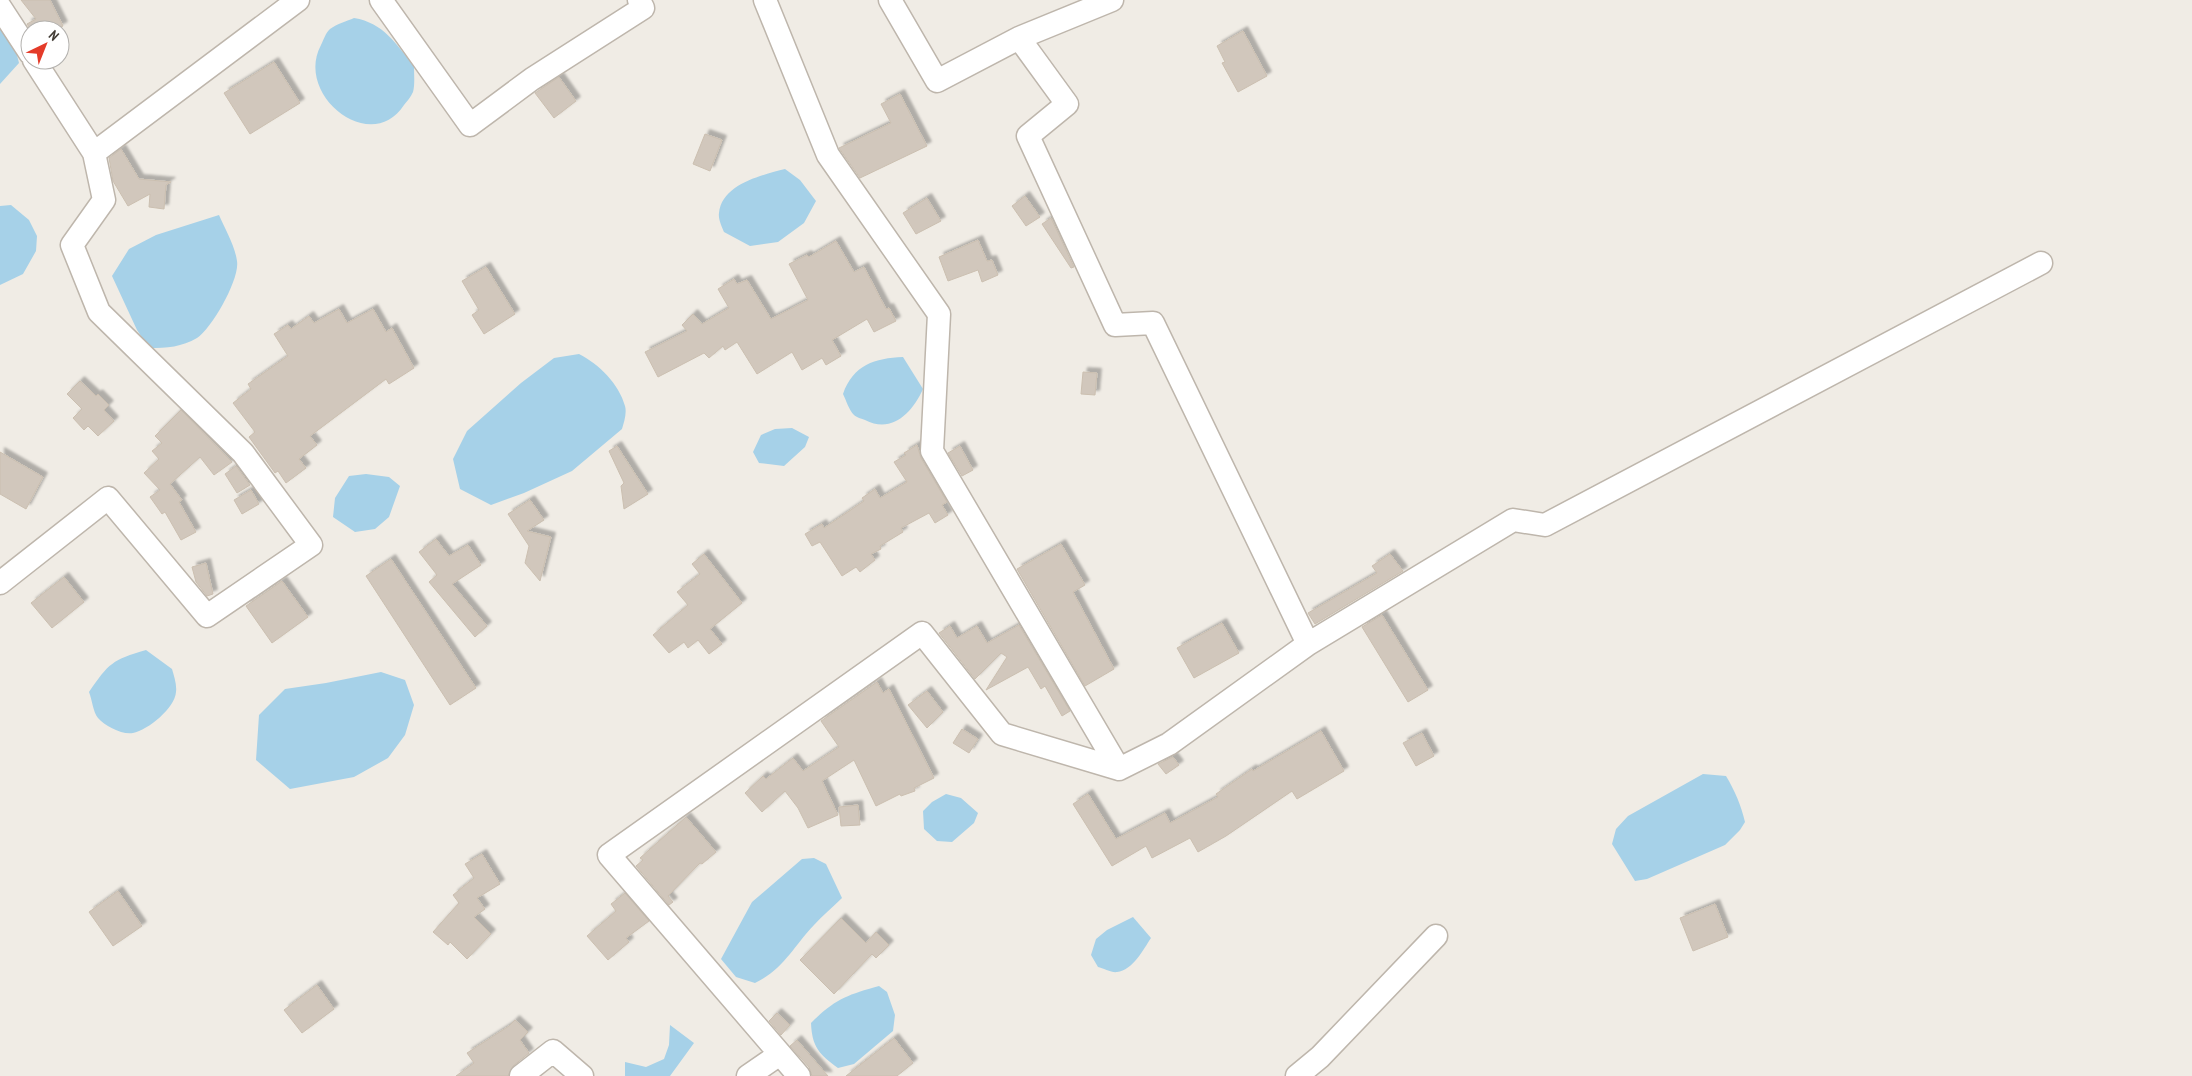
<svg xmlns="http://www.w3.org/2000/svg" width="2192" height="1076" viewBox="0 0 2192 1076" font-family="'PT Sans Narrow',sans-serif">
<defs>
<filter id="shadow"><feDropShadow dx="4.5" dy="-4.5" stdDeviation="1" flood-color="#0004"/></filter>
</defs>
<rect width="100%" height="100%" fill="#f0ece5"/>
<path fill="#a6d1e8" d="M 354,18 C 384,23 396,44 414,66 C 414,74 415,85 413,92 C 411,97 407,101 404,105 C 371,156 294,95 321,45 C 323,41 326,32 330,29 C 337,24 347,21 354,18 Z
M 0,24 L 14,43 L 19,63 L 0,84 Z
M 785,169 L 800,180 L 816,201 L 804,223 L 778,242 L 750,246 L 724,232 C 722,227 718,219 719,213 C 722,184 762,175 785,169 Z
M 11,205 L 29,220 L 37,236 L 36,251 L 23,274 L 0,285 L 0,206 Z
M 219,215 C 225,229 235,246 237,261 C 240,279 212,328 197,338 C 182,347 167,348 149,348 L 137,330 L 112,276 L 129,249 L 156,235 Z
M 579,354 C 599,364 619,384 625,406 C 627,413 624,422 622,429 L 572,471 L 524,493 L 491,505 L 460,489 L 453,459 L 467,431 L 521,383 L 554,358 Z
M 903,357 L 923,389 C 912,413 892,434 865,420 C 862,419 856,417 854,415 C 849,410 846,400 843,394 C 853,365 875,358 903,357 Z
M 792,428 L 809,437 L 805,447 L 784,466 L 759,463 L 753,452 L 761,435 L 775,429 Z
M 366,474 L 389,477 L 400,486 L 389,517 L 375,529 L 355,532 L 333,517 L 335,498 L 349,476 Z
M 146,650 L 172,669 C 174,676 177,685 176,692 C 175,708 148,730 133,733 C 122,735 105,726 98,718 C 93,712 92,699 89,692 C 109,663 112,660 146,650 Z
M 381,672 L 405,680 L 414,705 L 405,735 L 388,758 L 354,777 L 290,789 L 256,760 L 259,715 L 285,689 L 326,683 Z
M 1703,774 L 1726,776 C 1735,791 1741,805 1745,822 L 1740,830 L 1725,845 L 1647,879 L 1635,881 L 1612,844 L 1616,829 L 1628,816 Z
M 946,794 L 961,798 L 978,813 L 974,823 L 952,842 L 937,841 L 924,829 L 923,811 L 932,802 Z
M 814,858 L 826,864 L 842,898 C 833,907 822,916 814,925 C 793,947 784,969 755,983 L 736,977 L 721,959 L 752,902 L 802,859 Z
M 1133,917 L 1151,938 C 1143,950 1133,970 1117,972 C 1112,973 1103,968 1098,967 L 1091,955 L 1096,939 L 1107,930 Z
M 879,986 L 887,992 L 895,1015 L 893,1031 L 854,1064 L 838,1068 C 819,1054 812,1047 811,1023 C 835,999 847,995 879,986 Z
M 670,1025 L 694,1043 L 670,1076 L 625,1076 L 625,1062 L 646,1067 L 664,1059 L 669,1045 Z"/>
<path fill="#d1c7bc" stroke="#cbbfb0" filter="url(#shadow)" d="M 21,0 L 50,0 L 63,26 L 55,30 L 31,30 L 27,24 L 36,19 Z
M 1243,31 L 1267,76 L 1238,92 L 1222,63 L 1225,62 L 1217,46 Z
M 274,62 L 300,103 L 250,134 L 224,93 Z
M 559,77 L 576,101 L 554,118 L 535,93 Z
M 900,94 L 927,146 L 860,178 L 839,148 L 891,123 L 881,104 Z
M 705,134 L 722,140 L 710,171 L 693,164 Z
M 121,149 L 139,179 L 171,182 L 166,185 L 164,209 L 149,207 L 150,194 L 128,206 L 113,181 L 109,158 Z
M 1025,196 L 1040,217 L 1026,226 L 1012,206 Z
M 927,198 L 941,221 L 916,234 L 903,213 Z
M 1051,218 L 1074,267 L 1071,268 L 1042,224 Z
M 978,240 L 987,261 L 992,260 L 998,275 L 982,282 L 978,270 L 948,281 L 939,257 Z
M 836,241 L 854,272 L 864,267 L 886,309 L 889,308 L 896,321 L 874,332 L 867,319 L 832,340 L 841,356 L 826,365 L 822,358 L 802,370 L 792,352 L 757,374 L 737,342 L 725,350 L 723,346 L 709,358 L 704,353 L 658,377 L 645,352 L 687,331 L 682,325 L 693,314 L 702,324 L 729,308 L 718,289 L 734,279 L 737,284 L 747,280 L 771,319 L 808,300 L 789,264 L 807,255 L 809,257 Z
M 486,267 L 515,314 L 484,334 L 472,315 L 479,310 L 462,281 Z
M 339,309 L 347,323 L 373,309 L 386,332 L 392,328 L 414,368 L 389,384 L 386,379 L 310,436 L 317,445 L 299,459 L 306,468 L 286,483 L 278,471 L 275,473 L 249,437 L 255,432 L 233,403 L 251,389 L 248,384 L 288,356 L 274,334 L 288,325 L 291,329 L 309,316 L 314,323 Z
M 1083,372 L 1097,373 L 1095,395 L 1081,394 Z
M 80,381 L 96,396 L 98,394 L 109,405 L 104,410 L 114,421 L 98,436 L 88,426 L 84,430 L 73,418 L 82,409 L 67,394 Z
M 181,410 L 232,462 L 214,475 L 200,457 L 170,484 L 182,500 L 179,502 L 196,532 L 181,540 L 165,512 L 162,514 L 150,497 L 160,490 L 144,473 L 159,459 L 152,451 L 162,443 L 155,436 Z
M 917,445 L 921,458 L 947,502 L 942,505 L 948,515 L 935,523 L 929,513 L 901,528 L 903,532 L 880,546 L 881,549 L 871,554 L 875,560 L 860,572 L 856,567 L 842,576 L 820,542 L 812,546 L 805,534 L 822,524 L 824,528 L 864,501 L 862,498 L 875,489 L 880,498 L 907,482 L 894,462 L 906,455 L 904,453 Z
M 617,446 L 648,494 L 624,509 L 621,486 L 624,483 L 609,451 Z
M 960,446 L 973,470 L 962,476 L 948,453 Z
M 0,452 L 43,477 L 26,509 L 0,494 Z
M 236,466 L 250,485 L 237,493 L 225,474 Z
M 251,490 L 259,504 L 242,514 L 234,500 Z
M 530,500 L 544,520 L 527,531 L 551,537 L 540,581 L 525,563 L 529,546 L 508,514 Z
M 436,539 L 449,556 L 468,545 L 481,565 L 452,584 L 487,626 L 475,637 L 429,582 L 437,575 L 419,552 Z
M 1061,544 L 1085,585 L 1073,592 L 1114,669 L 1085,686 L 1017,569 Z
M 704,554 L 742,603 L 710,629 L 722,644 L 709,654 L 698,640 L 688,648 L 684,642 L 669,653 L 653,635 L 688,605 L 677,592 L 700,574 L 692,564 Z
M 1390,554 L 1403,571 L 1315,624 L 1308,613 L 1377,573 L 1372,566 Z
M 391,559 L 476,688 L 450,705 L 366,576 Z
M 206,563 L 213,594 L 207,596 L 196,582 L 192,567 Z
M 64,577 L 84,602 L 52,628 L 31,603 Z
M 282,581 L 308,617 L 272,643 L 246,606 Z
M 1382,615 L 1428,690 L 1408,702 L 1362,627 Z
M 1222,623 L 1239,653 L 1194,678 L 1177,648 Z
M 1019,625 L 1070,711 L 1062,716 L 1045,686 L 1041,689 L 1028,667 L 986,690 L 1007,657 L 1001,653 L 975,679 L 939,633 L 950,626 L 957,638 L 977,626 L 987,643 Z
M 877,682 L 883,693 L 889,689 L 934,778 L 914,788 L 915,791 L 901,796 L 900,794 L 876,806 L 854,760 L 822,781 L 838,815 L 808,828 L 798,808 L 785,791 L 762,812 L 745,793 L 763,776 L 766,779 L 793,758 L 803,771 L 839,747 L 821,721 Z
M 927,691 L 943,712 L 927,728 L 908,705 Z
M 962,729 L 978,739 L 969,753 L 953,743 Z
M 1321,731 L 1344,771 L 1297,799 L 1292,791 L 1226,836 L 1198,852 L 1190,838 L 1152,858 L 1146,846 L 1112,866 L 1073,804 L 1088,794 L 1116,839 L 1165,813 L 1170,823 L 1218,797 L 1216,794 L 1252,769 L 1253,771 Z
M 1422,733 L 1434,756 L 1416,766 L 1403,743 Z
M 1173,757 L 1179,765 L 1166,774 L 1158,764 Z
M 858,805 L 860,825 L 841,826 L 839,807 Z
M 686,817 L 716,852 L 702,864 L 700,863 L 668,896 L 673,902 L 669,905 L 636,866 L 643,860 L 640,858 Z
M 482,854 L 500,884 L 477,898 L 485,909 L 474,917 L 491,934 L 467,959 L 450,942 L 448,945 L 433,932 L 459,903 L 453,895 L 474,878 L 465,864 Z
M 118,891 L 142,926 L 113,946 L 89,912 Z
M 625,893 L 649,921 L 626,938 L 629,942 L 608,960 L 587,936 L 616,911 L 611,904 Z
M 1715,904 L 1728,937 L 1693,951 L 1680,918 Z
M 841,918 L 866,943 L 876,932 L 889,945 L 876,958 L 872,954 L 834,994 L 800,960 Z
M 317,985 L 334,1009 L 302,1033 L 284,1010 Z
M 777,1013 L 790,1025 L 781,1035 L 769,1021 Z
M 515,1020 L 528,1032 L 520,1040 L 529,1053 L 513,1066 L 508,1076 L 456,1076 L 474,1063 L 467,1053 L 509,1026 Z
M 894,1038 L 913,1063 L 897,1076 L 846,1076 Z
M 797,1040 L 828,1076 L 812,1076 L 809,1067 L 790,1046 Z"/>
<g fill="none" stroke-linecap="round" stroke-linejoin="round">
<g stroke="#beb6ac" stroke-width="25">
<path id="minor" d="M 381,0 L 470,125 L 532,79 L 643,8 L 639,0
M 765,0 L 828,155 L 939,314 L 932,451 L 1119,769
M 890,0 L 937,81 L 1019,38 L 1112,0
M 0,7 L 30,53
M 34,60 L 94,153
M 0,583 L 108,498 L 207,616 L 311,545 L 243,453 L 99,312 L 72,245 L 104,200 L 94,153 L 298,0
M 1308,644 L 1513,520 L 1545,525 L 2041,263
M 521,1076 L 553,1051 L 582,1076
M 748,1076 L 780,1054
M 799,1076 L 609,855 L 922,633 L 1002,734 L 1119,769 L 1169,744 L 1308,644 L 1153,323 L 1115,325 L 1028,136 L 1067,104 L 1019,38
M 1297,1076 L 1320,1057 L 1436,936"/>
</g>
<use href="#minor" stroke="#fff" stroke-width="22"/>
</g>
<g transform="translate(45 45) rotate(43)"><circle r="24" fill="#ffffff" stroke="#b3b1ae"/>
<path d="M0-4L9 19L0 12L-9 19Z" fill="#e43b29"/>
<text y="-8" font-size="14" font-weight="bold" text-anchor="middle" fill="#423c35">N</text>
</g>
</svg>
